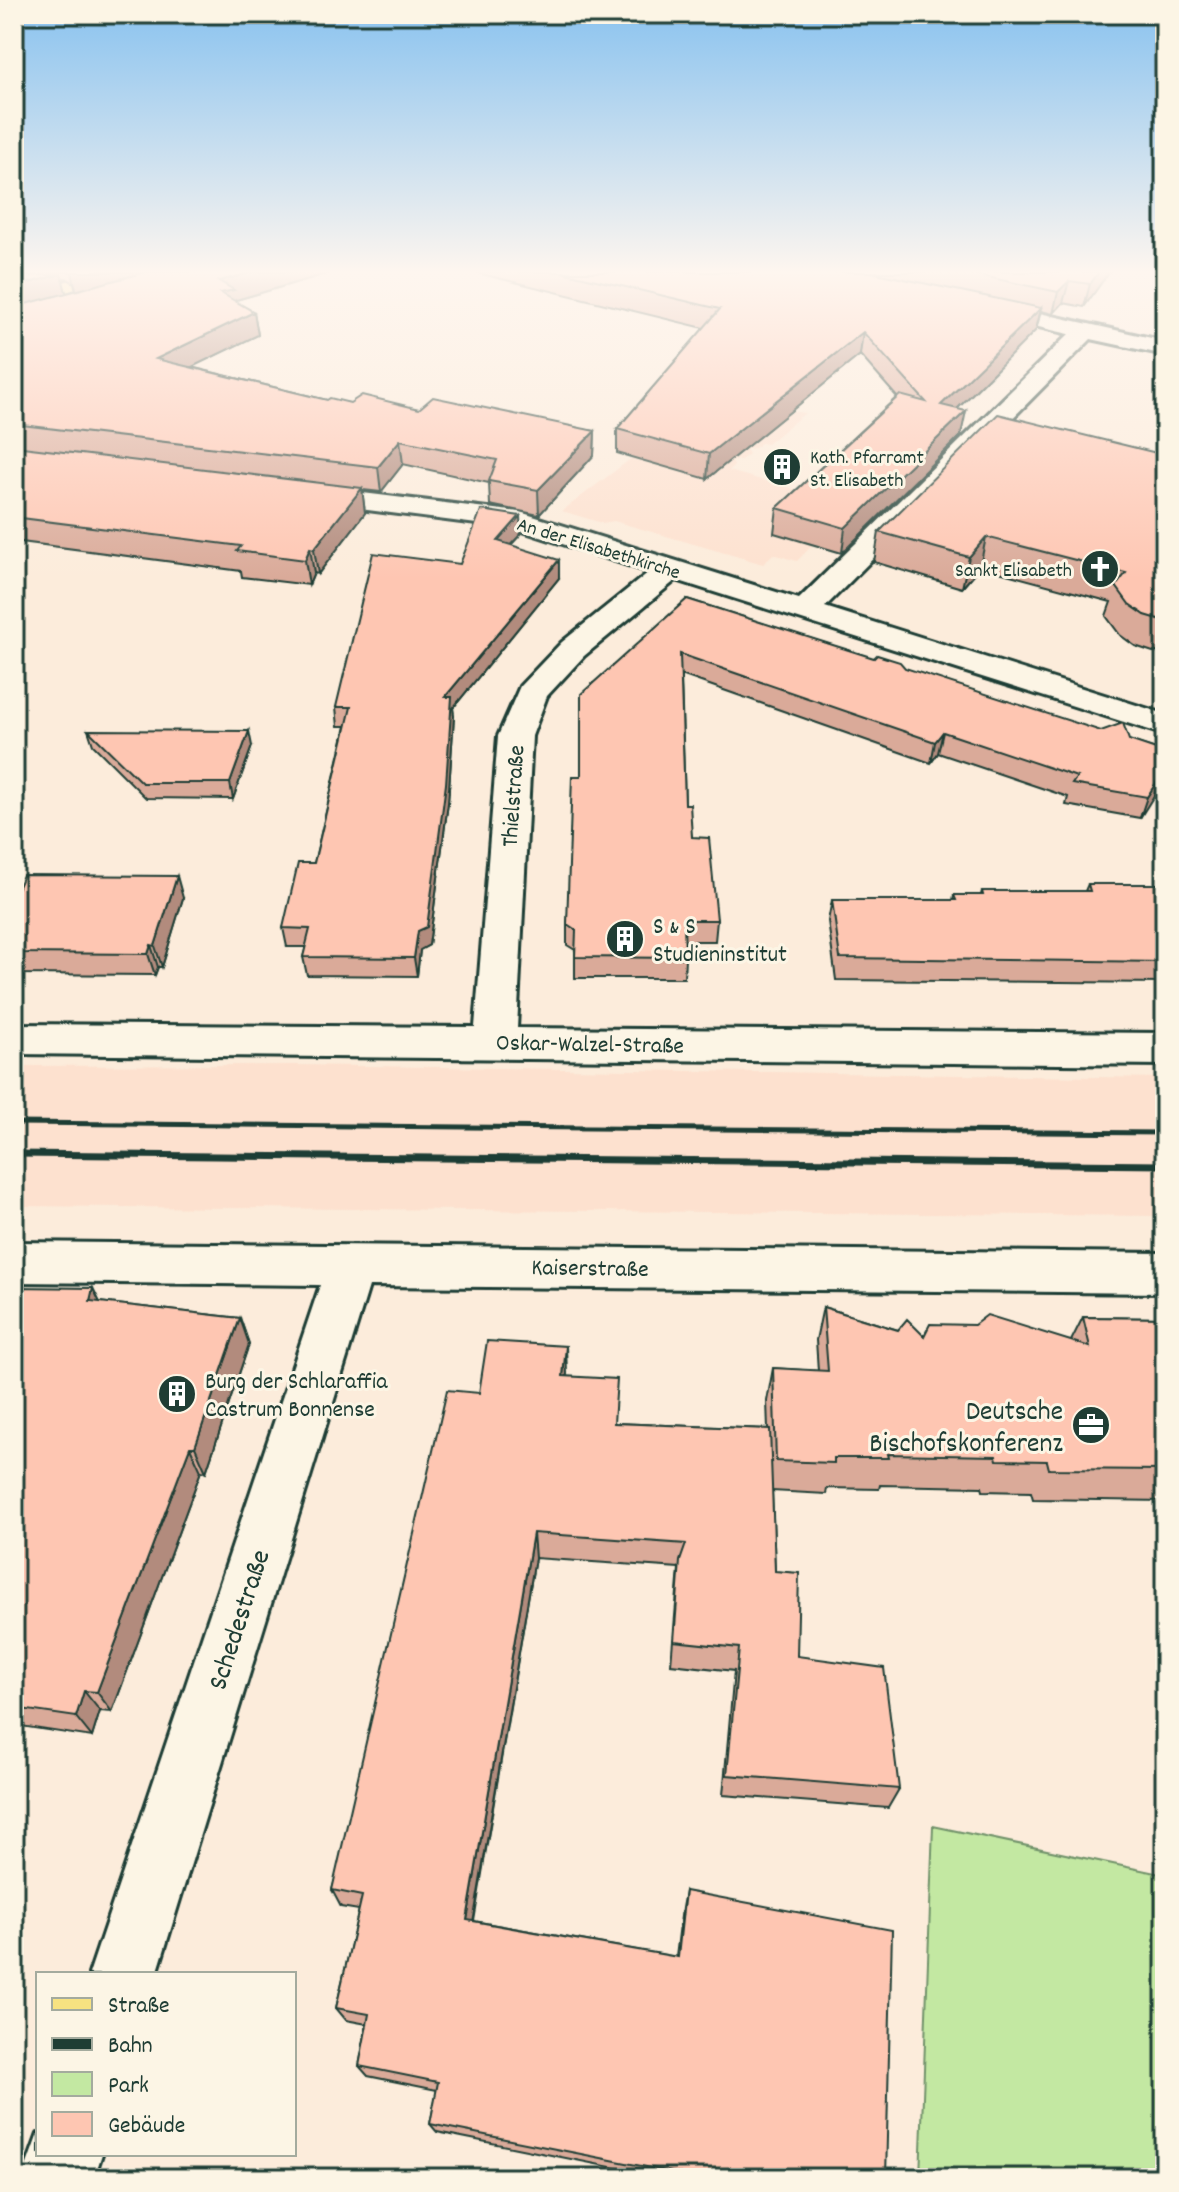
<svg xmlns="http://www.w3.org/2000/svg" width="1179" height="2192" viewBox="0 0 1179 2192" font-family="Dekko,sans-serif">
<rect width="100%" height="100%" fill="#fcecdb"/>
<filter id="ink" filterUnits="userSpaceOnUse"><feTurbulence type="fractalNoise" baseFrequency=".0125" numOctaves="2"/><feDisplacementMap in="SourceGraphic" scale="16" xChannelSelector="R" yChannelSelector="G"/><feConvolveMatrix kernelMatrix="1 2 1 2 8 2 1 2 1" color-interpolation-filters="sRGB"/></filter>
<g filter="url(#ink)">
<path fill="#fde1cf" d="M 707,401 L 805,413 L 767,444 L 761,443 L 755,448 L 746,449 L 749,454 L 741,460 L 732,461 L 734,466 L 729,471 L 852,505 L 797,561 L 773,554 L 763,564 L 614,521 L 602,523 L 562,511 Z
M 294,1065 L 1165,1078 L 1165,1216 L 14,1206 L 14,1066 Z"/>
<path fill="#c3e8a2" stroke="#71926b" stroke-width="2" d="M 933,1826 L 1165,1875 L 1165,2178 L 920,2178 Z"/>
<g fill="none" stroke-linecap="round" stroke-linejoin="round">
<g stroke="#1f3d34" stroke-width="6">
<path id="minor" d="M 981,300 L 1165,341 L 1165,355 L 1091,339 L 825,607 L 1165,714 L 1165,735 L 676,580 L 584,656 L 547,696 L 532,736 L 517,1028 L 1165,1033 L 1165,1065 L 14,1054 L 14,1024 L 475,1027 L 498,736 L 520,686 L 562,642 L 649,572 L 516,529 L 305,502 L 295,500 L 291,494 L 295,488 L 305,486 L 520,512 L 799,599 L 1069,334 L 973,312 L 970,307 L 973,302 Z
M 14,1242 L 1165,1253 L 1165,1293 L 369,1286 L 157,1974 L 89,1974 L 320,1285 L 14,1282 Z
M 38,2134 L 38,2154 L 102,2154 L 94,2178 L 22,2178 Z"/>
</g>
<g stroke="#1f3d34" stroke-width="6">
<path id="major" d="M 99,272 L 134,272 L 131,277 L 14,310 L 14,296 Z"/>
</g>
<use href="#minor" fill="#fcf5e5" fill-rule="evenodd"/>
<use href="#major" fill="#f7e281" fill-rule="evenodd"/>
<path stroke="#1f3d34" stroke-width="5" d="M 14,1123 L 1165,1133"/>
<path stroke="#1f3d34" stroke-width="7" d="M 14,1154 L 1165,1165"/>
</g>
<path fill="#daaa99" stroke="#1f3d34" stroke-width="2" fill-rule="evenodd" d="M 14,272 L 333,272 L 236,300 L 236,302 L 254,312 L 258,335 L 191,367 L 327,400 L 350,403 L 419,409 L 595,431 L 594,455 L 539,515 L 490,505 L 489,483 L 403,464 L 381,492 L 362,490 L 365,513 L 318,574 L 314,573 L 309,585 L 242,577 L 241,571 L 14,541 ZM 62,278 L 66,278 L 74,283 L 76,290 L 66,293 Z
M 473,272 L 1109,272 L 1084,307 L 1063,303 L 1053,314 L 1041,311 L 1036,330 L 957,409 L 961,435 L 842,553 L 774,533 L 777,508 L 897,397 L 860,355 L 707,479 L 617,453 L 617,429 L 704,328 Z
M 1165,455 L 1165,653 L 1153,652 L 1135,646 L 1120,635 L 1106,616 L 1111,602 L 980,567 L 962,588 L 874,562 L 879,532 Z
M 521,534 L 511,545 L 559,578 L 453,708 L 454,716 L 448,803 L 429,945 L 420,950 L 417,976 L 307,975 L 303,957 L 306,947 L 287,947 L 283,928 L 314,863 L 346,726 L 338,726 L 336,707 L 460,564 Z
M 687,599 L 1165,752 L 1140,818 L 1066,805 L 1068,797 L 938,753 L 931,763 L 681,675 L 685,804 L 692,837 L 717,920 L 715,941 L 685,941 L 685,958 L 684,978 L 575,978 L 575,950 L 567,945 L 567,924 L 581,776 Z
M 88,730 L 252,746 L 233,799 L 146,798 L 93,745 Z
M 1088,884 L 1165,884 L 1165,983 L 836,980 L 828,921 L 832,900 L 953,900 L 954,895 L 981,895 L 982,891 L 1085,891 Z
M 14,889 L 183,898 L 162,967 L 158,967 L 155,975 L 14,974 Z
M 14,1287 L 99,1302 L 240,1318 L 249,1344 L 206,1472 L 201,1471 L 112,1712 L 100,1711 L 92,1737 L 14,1725 Z
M 823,1307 L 898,1330 L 924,1336 L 1071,1341 L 1083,1317 L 1165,1318 L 1165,1501 L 1033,1499 L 1031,1492 L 983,1491 L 982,1487 L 880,1485 L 879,1489 L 827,1488 L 826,1494 L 772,1491 L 775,1571 L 797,1656 L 899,1789 L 888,1808 L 723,1795 L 734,1671 L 671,1664 L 679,1568 L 535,1558 L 474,1921 L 676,1957 L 682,1908 L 685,1891 L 886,2178 L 665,2178 L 437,2132 L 430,2124 L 437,2090 L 368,2076 L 359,2066 L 367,2024 L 346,2020 L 336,2008 L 359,1910 L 341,1907 L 332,1890 L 479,1393 L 567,1377 L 615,1423 L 768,1429 L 767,1401 L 773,1368 L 818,1371 L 816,1340 Z"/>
<path fill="#b28b7d" stroke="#1f3d34" stroke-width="2" d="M 72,272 L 157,272 L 77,294 Z
M 253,272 L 333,272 L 236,300 L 238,312 L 221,293 L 219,281 Z
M 1099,272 L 1109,272 L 1084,307 L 1090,284 Z
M 61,274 L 67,296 L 14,311 L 14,287 Z
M 1069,281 L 1063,303 L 1053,314 L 1058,292 Z
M 1041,308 L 1036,330 L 937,429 L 941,405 Z
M 254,312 L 258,335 L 161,382 L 156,359 Z
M 863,332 L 860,355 L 707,479 L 709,454 Z
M 966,411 L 961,435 L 842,553 L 845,528 Z
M 595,431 L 594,455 L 539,515 L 538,490 Z
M 400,440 L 403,464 L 381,492 L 378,467 Z
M 362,488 L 365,513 L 318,574 L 314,549 Z
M 520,516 L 521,534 L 498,558 L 498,541 Z
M 986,537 L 980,567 L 962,588 L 969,557 Z
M 310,548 L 314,573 L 309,585 L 305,560 Z
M 559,560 L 559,578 L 453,708 L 454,716 L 448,803 L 429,945 L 420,950 L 417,976 L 414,958 L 445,697 Z
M 249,731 L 252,746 L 233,799 L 230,783 Z
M 943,732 L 938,753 L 931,763 L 935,742 Z
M 1165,769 L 1165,778 L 1140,818 L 1147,797 Z
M 177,876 L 183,898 L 162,967 L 155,946 Z
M 151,945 L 158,967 L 155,975 L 148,954 Z
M 93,1288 L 106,1315 L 90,1301 Z
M 240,1318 L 249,1344 L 206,1472 L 195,1447 Z
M 566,1346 L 567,1374 L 564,1404 L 563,1376 Z
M 190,1447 L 201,1471 L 112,1712 L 97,1692 Z
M 533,1533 L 535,1558 L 471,1935 L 467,1920 Z
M 84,1691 L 100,1711 L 92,1737 L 76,1717 Z"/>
<path fill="#fec6b2" stroke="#1f3d34" stroke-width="2" d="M 146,272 L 253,272 L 219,281 L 234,290 L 221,293 L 254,312 L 156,359 L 327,400 L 330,398 L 350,403 L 362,395 L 419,409 L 433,397 L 595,431 L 538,490 L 489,481 L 497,460 L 400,440 L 378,467 L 14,424 L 14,307 Z
M 562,272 L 871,272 L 1041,308 L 941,405 L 966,411 L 845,528 L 777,508 L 900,395 L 926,402 L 863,332 L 709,454 L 617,429 L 720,309 Z
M 964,272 L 1099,272 L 1090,284 L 1069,281 L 1058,292 Z
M 61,274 L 14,287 L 14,277 Z
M 998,414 L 1165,455 L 1165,621 L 1145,615 L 1129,604 L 1116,586 L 1126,573 L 986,537 L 969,557 L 879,532 Z
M 14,446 L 362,488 L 314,549 L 310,548 L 305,560 L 237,551 L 241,546 L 14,517 Z
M 481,510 L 520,516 L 498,541 L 559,560 L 445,697 L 452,697 L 446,784 L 427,927 L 418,931 L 414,958 L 303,957 L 310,929 L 283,928 L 298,863 L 314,863 L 351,707 L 336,707 L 373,553 L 460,564 Z
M 687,599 L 874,658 L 877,655 L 900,662 L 905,668 L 1101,731 L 1123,723 L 1129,740 L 1165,752 L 1165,769 L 1147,797 L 1072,784 L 1077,777 L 943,732 L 935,742 L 680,654 L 685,804 L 690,804 L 692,837 L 709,838 L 717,920 L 684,920 L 685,958 L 575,957 L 576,930 L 567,924 L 572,776 L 581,776 L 581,694 Z
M 88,730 L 249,731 L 230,783 L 142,783 Z
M 23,875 L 177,876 L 155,946 L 151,945 L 148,954 L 14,953 L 14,889 L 17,889 Z
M 1088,884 L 1165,884 L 1165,962 L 840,958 L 832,900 L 956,900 L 954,895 L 983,895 L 982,891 L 1090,891 Z
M 14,1287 L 93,1288 L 90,1301 L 240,1318 L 195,1447 L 190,1447 L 97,1692 L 84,1691 L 76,1717 L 14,1708 Z
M 823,1307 L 898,1330 L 907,1319 L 924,1336 L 930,1324 L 974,1325 L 987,1315 L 1090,1347 L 1083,1317 L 1165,1318 L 1165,1470 L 1049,1469 L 1047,1461 L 997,1460 L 996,1456 L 888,1454 L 889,1458 L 834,1458 L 834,1463 L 776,1461 L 773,1368 L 828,1371 Z
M 487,1341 L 566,1346 L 563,1376 L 617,1379 L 614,1423 L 770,1429 L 775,1571 L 799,1573 L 797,1656 L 884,1668 L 899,1789 L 727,1775 L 739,1648 L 674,1641 L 680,1561 L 686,1544 L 533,1533 L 467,1920 L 678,1957 L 685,1891 L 892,1930 L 886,2178 L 702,2178 L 430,2124 L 438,2082 L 359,2066 L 369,2014 L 336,2008 L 362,1896 L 332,1890 L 447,1390 L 479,1393 Z"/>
</g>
<linearGradient id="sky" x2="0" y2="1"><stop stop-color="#88c2ef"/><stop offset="0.47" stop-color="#fef6ef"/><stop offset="1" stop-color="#fef6ef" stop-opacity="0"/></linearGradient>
<rect width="1179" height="579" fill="url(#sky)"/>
<defs>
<g id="building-disc" transform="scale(2)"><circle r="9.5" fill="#1f3d34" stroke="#fcf5e5"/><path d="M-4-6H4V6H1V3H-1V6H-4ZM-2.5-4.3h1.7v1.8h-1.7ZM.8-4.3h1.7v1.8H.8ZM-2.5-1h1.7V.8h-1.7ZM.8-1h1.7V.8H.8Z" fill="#fff"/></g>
<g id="church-disc" transform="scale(2)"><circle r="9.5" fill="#1f3d34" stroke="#fcf5e5"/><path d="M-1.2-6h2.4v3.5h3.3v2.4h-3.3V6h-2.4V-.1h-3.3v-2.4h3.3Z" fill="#fff"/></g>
<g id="office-disc" transform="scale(2)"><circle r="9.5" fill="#1f3d34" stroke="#fcf5e5"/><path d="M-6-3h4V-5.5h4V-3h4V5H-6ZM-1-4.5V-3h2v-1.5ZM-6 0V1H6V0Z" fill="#fff"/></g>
</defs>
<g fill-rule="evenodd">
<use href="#building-disc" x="782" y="467"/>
<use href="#church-disc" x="1100" y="569"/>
<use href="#building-disc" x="625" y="939"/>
<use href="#building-disc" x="177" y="1394"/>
<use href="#office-disc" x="1091" y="1425"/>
</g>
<g text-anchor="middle" stroke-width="6" stroke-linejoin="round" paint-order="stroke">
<g font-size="20" fill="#1f3d34" stroke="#fcf5e5" text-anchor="start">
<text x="810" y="463">Kath. Pfarramt<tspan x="810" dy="23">St. Elisabeth</tspan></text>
<text x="1072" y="576" text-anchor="end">Sankt Elisabeth</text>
</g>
<g font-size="20" fill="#1f3d34" stroke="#fcf5e5">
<text transform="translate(599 547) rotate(17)" y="7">An der Elisabethkirche</text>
</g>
<g font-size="24" fill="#1f3d34" stroke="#fcf5e5">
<text transform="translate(512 796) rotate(-86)" y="8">Thielstraße</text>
<text transform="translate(590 1043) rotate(1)" y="8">Oskar-Walzel-Straße</text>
<text transform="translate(590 1267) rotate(1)" y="8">Kaiserstraße</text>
</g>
<g font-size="24" fill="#1f3d34" stroke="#fcf5e5" text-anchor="start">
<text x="653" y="933">S &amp; S<tspan x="653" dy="28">Studieninstitut</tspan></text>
<text x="205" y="1388">Burg der Schlaraffia<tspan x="205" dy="28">Castrum Bonnense</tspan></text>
</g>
<g font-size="28" fill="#1f3d34" stroke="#fcf5e5" text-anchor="end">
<text x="1063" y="1419">Deutsche<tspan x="1063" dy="32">Bischofskonferenz</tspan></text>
</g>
<g font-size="28" fill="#1f3d34" stroke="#fcf5e5">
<text transform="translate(237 1619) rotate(-72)" y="10">Schedestraße</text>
</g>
</g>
<rect width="1179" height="2192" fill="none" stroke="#fcf5e5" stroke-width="48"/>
<rect x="24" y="24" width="1131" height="2144" fill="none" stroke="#1f3d34" stroke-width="3" filter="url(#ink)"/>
<rect x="36" y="1972" width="260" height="184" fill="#fcf5e5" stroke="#a4ab9e" stroke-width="2"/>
<rect x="52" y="1998" width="40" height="12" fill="#f7e281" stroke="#a4ab9e" stroke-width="2"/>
<text x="108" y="2012" font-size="24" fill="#1f3d34">Straße</text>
<rect x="52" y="2038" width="40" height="12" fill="#1f3d34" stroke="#a4ab9e" stroke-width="2"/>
<text x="108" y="2052" font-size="24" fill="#1f3d34">Bahn</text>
<rect x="52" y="2072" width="40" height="24" fill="#c3e8a2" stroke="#a4ab9e" stroke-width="2"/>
<text x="108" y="2092" font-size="24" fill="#1f3d34">Park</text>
<rect x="52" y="2112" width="40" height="24" fill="#fec6b2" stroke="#a4ab9e" stroke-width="2"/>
<text x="108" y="2132" font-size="24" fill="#1f3d34">Gebäude</text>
</svg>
